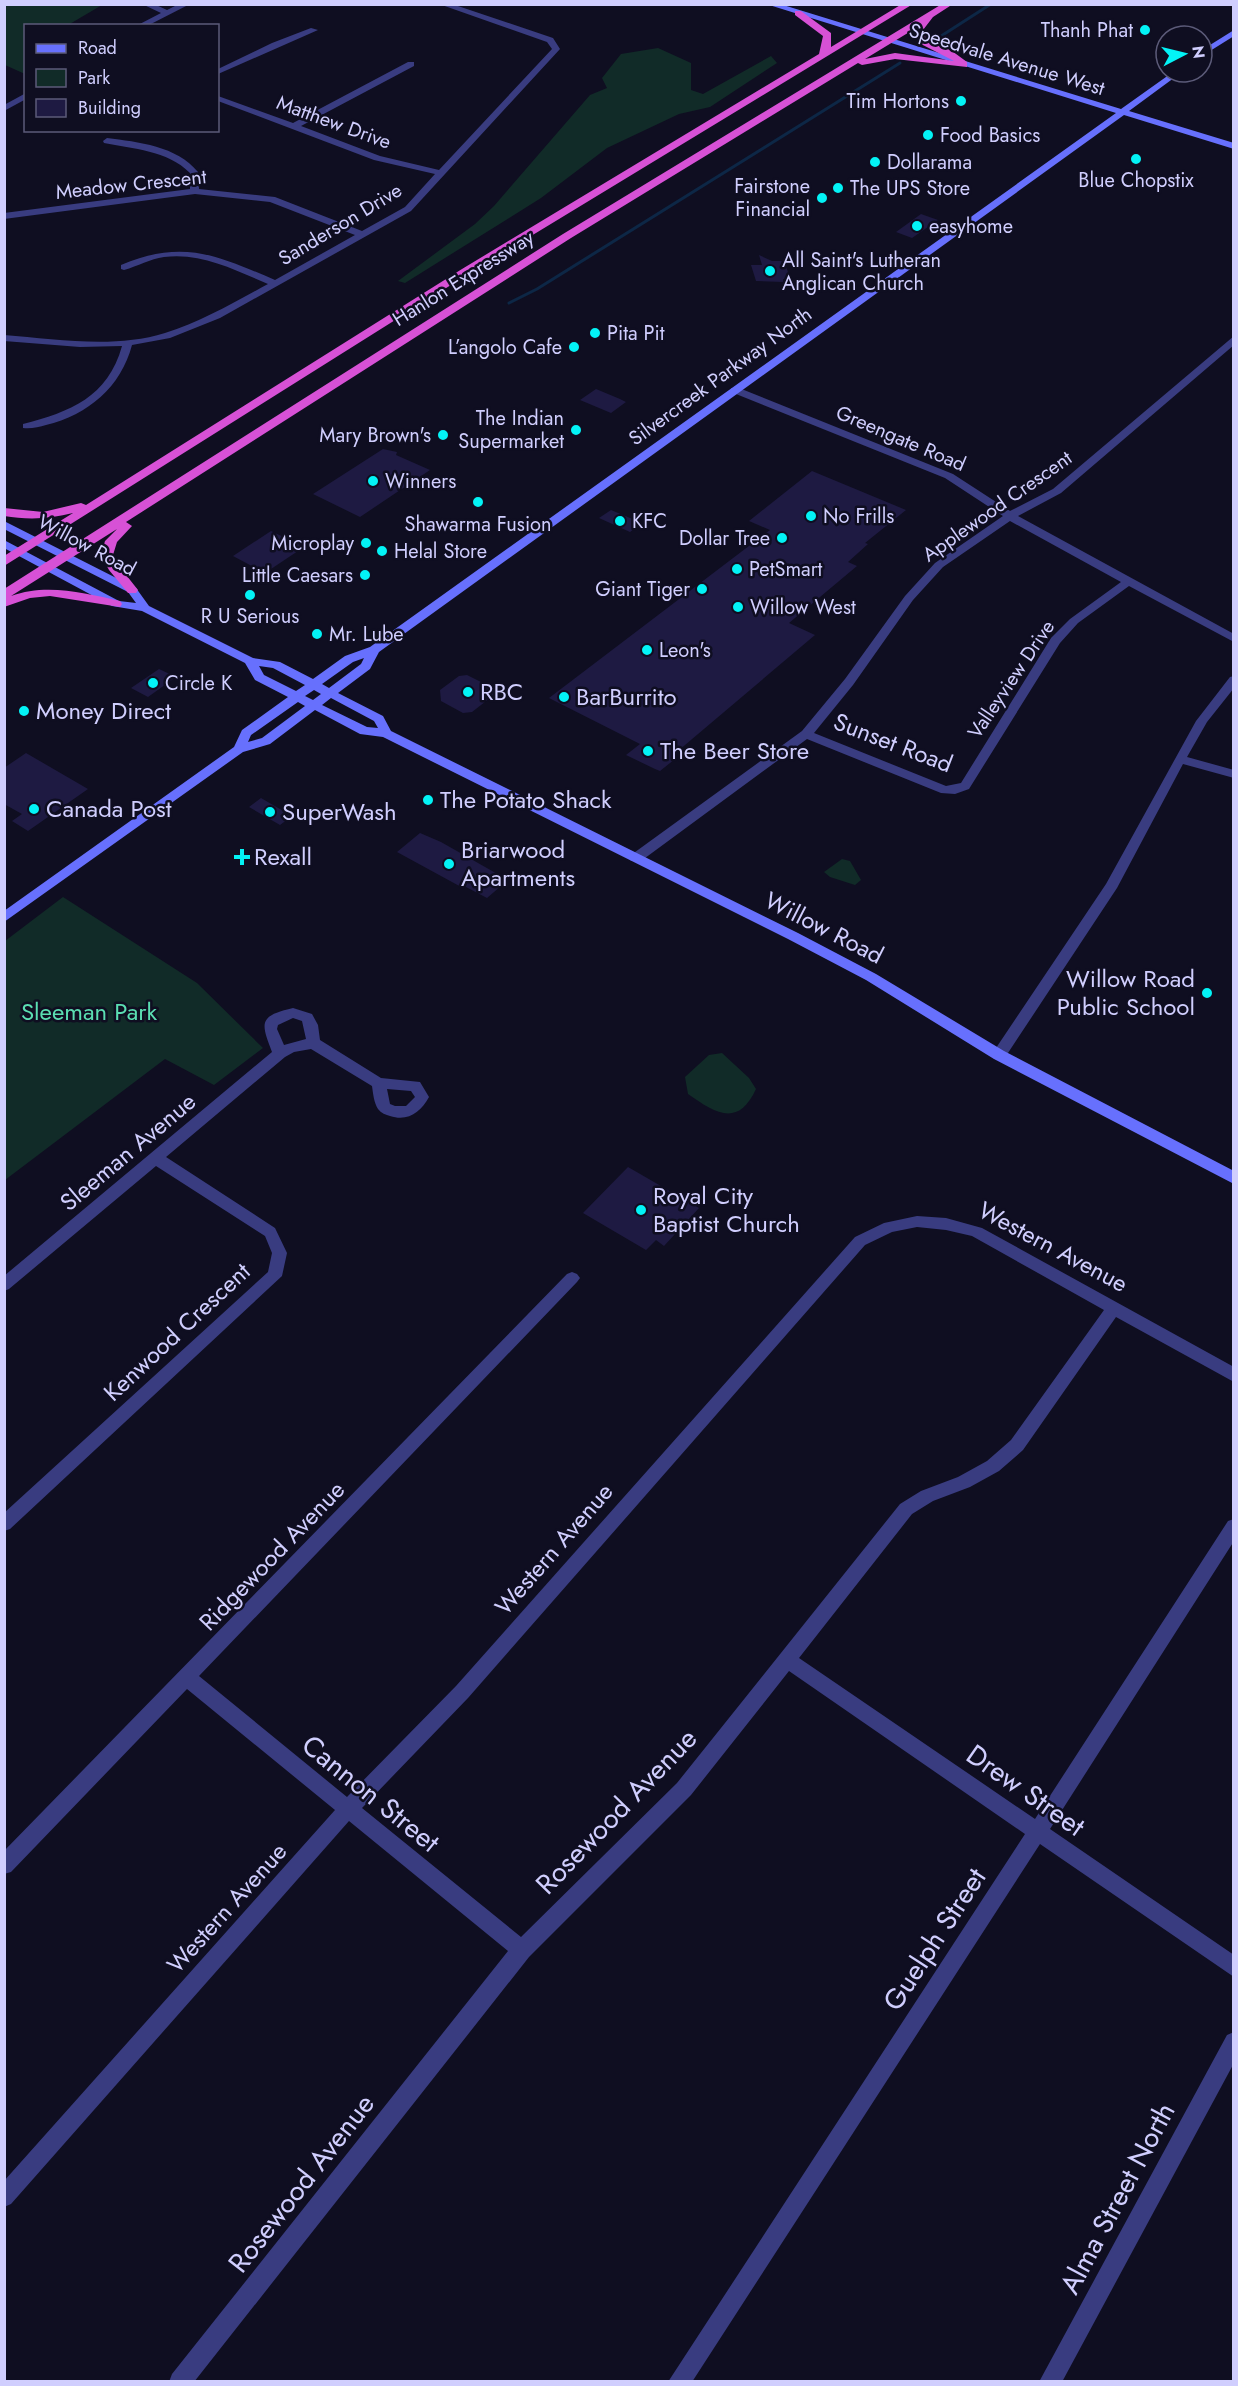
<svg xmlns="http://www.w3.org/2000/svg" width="1238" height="2386" viewBox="0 0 1238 2386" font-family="Jost,sans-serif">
<rect width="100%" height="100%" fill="#0f0e21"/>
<path fill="#112b28" d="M 5,4 L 102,4 L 102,5 L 68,25 L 26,26 L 25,74 L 5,65 Z
M 658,48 L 691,63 L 691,90 L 703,94 L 771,56 L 777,63 L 710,107 L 679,114 L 607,148 L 541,198 L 405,283 L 398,281 L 475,224 L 494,206 L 590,95 L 607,88 L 602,78 L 621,54 Z
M 842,859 L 850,861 L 861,880 L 855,885 L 830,877 L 824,872 Z
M 63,897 L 197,983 L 263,1048 L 214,1085 L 165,1059 L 5,1180 L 5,941 Z
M 722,1053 L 749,1078 L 756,1089 C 738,1128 715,1113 688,1094 L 685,1077 L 709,1055 Z"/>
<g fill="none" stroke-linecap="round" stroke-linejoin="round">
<path stroke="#0d2746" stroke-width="3" d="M 938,38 L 991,4
M 509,303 L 537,289 L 900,63"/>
</g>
<path fill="#1e1a42" d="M 921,214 L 938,220 L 912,238 L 896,232 Z
M 759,255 L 772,261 L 784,261 L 789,275 L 787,275 L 788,279 L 783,279 L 784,282 L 756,281 L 751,265 L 762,265 Z
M 596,389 L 620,399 L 626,402 L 611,413 L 580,400 Z
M 383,449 L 397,452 L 396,455 L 430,470 L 360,517 L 313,494 Z
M 812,471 L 906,510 L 865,543 L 868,544 L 848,562 L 857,566 L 789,623 L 815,635 L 672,756 L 675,759 L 660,771 L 655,769 L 626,755 L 640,744 L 549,698 L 770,530 L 749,521 Z
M 611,510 L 642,523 L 630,532 L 599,518 Z
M 271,531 L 304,547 L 265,573 L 233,556 Z
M 159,669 L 176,677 L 148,697 L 131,688 Z
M 467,675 L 499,691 L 472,712 L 463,713 L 441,701 L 440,690 L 459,676 Z
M 26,753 L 88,789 L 28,831 L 12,821 L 22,814 L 4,804 L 4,768 Z
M 261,798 L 292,816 L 280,825 L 249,807 Z
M 420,833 L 441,842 L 508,880 L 487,898 L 466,887 L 463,888 L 397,852 Z
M 628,1167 L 699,1208 L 664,1246 L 656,1240 L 646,1250 L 583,1213 Z"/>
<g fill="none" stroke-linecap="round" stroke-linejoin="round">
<path fill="#393c80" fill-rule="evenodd" d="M 142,4 L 154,4 L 167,10 L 179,4 L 190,4 L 147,26 L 136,26 L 161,13 Z
M 439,4 L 452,4 L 553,38 L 560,49 L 411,211 L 220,318 L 170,338 L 132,345 C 121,387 88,415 46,425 C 39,427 31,429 23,428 L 23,424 C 70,412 108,397 122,346 L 80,347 L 4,341 L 4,335 C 56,339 114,349 165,333 C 201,322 235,302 268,284 C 235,270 201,252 164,257 C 150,259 138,266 124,270 L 121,269 L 121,265 C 183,239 216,255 275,280 L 355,235 L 270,202 L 195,194 L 4,219 L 4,213 L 190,189 L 190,173 C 167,150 133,149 104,143 L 103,141 L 107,138 C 138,142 177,146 198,172 L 199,189 L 275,197 L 362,231 L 405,207 L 435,174 L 374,160 L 218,101 L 218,96 L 293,123 L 408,62 L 414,62 L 414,66 L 301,126 L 380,156 L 439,170 L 552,49 L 547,42 Z
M 311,28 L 318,30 L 218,74 L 218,69 L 272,43 Z
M 26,93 L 26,99 L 4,111 L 4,105 Z
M 1234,336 L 1234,345 L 1061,493 L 1018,516 L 1234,634 L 1234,642 L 1129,586 L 1078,623 L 1060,643 L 969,789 L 955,794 L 941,793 L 807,739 L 641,861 L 631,861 L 629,858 L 631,855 L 802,731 L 845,679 L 905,596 L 935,563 L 1003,516 L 945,478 L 731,392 L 731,388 L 739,388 L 953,474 L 1010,511 L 1053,489 ZM 1010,521 L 1121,582 L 1070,619 L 1051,638 L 961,783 L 946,786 L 814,733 L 853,685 L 913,600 L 943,567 Z
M 1234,676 L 1234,688 L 1207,722 L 1187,757 L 1234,770 L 1234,778 L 1183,764 L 1117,888 L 1004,1059 L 994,1059 L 992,1055 L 994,1051 L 1106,884 L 1196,721 L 1230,677 Z
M 293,1008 L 312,1014 L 318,1025 L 320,1040 L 381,1078 L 420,1082 L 429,1097 C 421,1112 408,1122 390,1116 C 386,1115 381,1113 378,1109 C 374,1103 373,1093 372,1086 L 311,1049 L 294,1052 L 285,1057 L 166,1157 L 275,1228 L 287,1253 L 282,1276 L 10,1529 L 4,1531 L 4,1513 L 268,1272 L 272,1253 L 265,1236 L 156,1166 L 9,1289 L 4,1291 L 4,1276 L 272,1052 C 261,1023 258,1016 293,1008 ZM 293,1018 L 302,1021 L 306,1039 L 284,1045 L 277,1029 L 278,1025 ZM 387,1089 L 411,1091 L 415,1097 L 406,1106 L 395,1106 L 390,1104 Z
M 917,1216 L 946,1218 L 982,1228 L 1234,1367 L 1234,1382 L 1116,1317 L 1023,1450 L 999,1471 L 970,1487 L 933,1501 L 912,1514 L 799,1658 L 1035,1819 L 1228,1521 L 1234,1519 L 1234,1541 L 1050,1829 L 1234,1955 L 1234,1977 L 1040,1844 L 692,2382 L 668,2382 L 1025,1834 L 789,1671 L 691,1795 L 529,1957 L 194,2382 L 169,2382 L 172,2374 L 508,1951 L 349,1821 L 11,2204 L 4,2207 L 4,2181 L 335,1810 L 187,1689 L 11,1872 L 4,1874 L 4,1851 L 567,1274 L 572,1272 L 577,1274 L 580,1278 L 577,1282 L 199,1676 L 347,1797 L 456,1686 L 855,1237 L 884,1223 ZM 917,1227 L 946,1230 L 972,1236 L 1104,1310 L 1011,1440 L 987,1461 L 958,1477 L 921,1491 L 900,1504 L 677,1783 L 521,1937 L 362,1808 L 468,1698 L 865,1245 L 892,1232 Z
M 1234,2032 L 1234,2063 L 1062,2382 L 1039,2382 L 1227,2035 Z"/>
<path fill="#6770fd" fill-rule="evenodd" d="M 766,4 L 780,4 L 1121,109 L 1173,72 L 1182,72 L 1129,111 L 1234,143 L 1234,149 L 1124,115 L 379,652 L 370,669 L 338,693 L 383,716 L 391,731 L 798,933 L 876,974 L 1004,1051 L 1234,1171 L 1234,1184 L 994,1059 L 866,980 L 788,939 L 383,737 L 360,734 L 315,710 L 270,744 L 243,752 L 4,922 L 4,911 L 234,747 L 242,730 L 288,697 L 255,680 L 245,663 L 142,611 L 112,606 L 4,548 L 4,540 L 119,601 L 136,603 L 128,592 L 4,529 L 4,521 L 136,588 L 149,606 L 253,658 L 280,662 L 313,679 L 345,656 L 370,647 L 1116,113 ZM 364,658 L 361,664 L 329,688 L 322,684 L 353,662 ZM 259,666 L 273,668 L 305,685 L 296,691 L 264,675 ZM 314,690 L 321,694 L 313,700 L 305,696 ZM 331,698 L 374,721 L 378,728 L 367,727 L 322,705 ZM 298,702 L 305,706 L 262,738 L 248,742 L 251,735 Z
M 1234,30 L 1234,36 L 1202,56 L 1202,50 Z"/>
<path fill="#d751d6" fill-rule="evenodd" d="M 902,4 L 913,4 L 470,273 L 4,566 L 4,556 L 73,513 C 50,519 28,520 4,516 L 4,508 L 43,512 L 81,503 L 86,505 L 462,269 L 819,54 L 823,36 L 795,15 L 795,11 L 801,11 L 831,33 L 831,47 Z
M 942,4 L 953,4 L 933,17 L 923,30 L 926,39 L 952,51 L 967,62 L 967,67 L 895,59 L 862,65 L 858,63 L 571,238 L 126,522 L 132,526 L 117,542 L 113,555 L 119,566 L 138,590 L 136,593 L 128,593 L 109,570 L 101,555 L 105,541 L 117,529 L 11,596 C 46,583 85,593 120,601 L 122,604 L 120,607 L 50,596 L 30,598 L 4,607 L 4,589 L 563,234 ZM 916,28 L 919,43 L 954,61 L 895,53 L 865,59 Z"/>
</g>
<g fill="#03f3f6" stroke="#0f0e21" stroke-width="2">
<circle cx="1145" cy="30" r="6"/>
<circle cx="961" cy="101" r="6"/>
<circle cx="928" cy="135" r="6"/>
<circle cx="1136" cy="159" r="6"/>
<circle cx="875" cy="162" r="6"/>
<circle cx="838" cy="188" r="6"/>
<circle cx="822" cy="198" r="6"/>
<circle cx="917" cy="226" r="6"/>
<circle cx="770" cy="271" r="6"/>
<circle cx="595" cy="333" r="6"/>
<circle cx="574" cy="347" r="6"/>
<circle cx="576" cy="430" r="6"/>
<circle cx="443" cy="435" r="6"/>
<circle cx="373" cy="481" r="6"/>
<circle cx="478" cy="502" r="6"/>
<circle cx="811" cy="516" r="6"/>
<circle cx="620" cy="521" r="6"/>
<circle cx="782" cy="538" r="6"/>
<circle cx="366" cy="543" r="6"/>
<circle cx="382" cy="551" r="6"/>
<circle cx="737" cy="569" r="6"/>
<circle cx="365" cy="575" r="6"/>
<circle cx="702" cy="589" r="6"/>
<circle cx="250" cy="595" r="6"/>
<circle cx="738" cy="607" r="6"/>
<circle cx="317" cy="634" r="6"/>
<circle cx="647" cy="650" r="6"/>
<circle cx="153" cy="683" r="6"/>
<circle cx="468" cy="692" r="6"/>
<circle cx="564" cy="697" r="6"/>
<circle cx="24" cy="711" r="6"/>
<circle cx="648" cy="751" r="6"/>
<circle cx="428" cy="800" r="6"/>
<circle cx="34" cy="809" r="6"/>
<circle cx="270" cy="812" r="6"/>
<path d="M239 848h6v6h6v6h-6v6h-6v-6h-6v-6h6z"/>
<circle cx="449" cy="864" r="6"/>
<circle cx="1207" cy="993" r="6"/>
<circle cx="641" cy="1210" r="6"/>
</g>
<g text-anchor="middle" stroke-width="5" stroke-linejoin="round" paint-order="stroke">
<g font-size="20" fill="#d0cefe" stroke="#0f0e21" text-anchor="start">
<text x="1133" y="37" text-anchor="end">Thanh Phat</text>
<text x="949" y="108" text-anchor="end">Tim Hortons</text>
<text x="940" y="142">Food Basics</text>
<text x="887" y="169">Dollarama</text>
<text x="1136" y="187" text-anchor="middle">Blue Chopstix</text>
<text x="810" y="193" text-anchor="end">Fairstone<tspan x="810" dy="23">Financial</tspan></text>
<text x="850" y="195">The UPS Store</text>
<text x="929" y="233">easyhome</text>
<text x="782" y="267">All Saint's Lutheran<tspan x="782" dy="23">Anglican Church</tspan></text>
<text x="607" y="340">Pita Pit</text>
<text x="562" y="354" text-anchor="end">L’angolo Cafe</text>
<text x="564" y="425" text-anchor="end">The Indian<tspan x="564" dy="23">Supermarket</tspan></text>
<text x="431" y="442" text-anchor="end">Mary Brown's</text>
<text x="385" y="488">Winners</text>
<text x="823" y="523">No Frills</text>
<text x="632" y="528">KFC</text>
<text x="478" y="531" text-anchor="middle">Shawarma Fusion</text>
<text x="770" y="545" text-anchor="end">Dollar Tree</text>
<text x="354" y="550" text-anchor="end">Microplay</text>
<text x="394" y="558">Helal Store</text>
<text x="749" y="576">PetSmart</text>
<text x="353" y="582" text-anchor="end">Little Caesars</text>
<text x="690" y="596" text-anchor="end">Giant Tiger</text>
<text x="750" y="614">Willow West</text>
<text x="250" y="623" text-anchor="middle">R U Serious</text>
<text x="329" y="641">Mr. Lube</text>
<text x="659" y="657">Leon's</text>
<text x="165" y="690">Circle K</text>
</g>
<g font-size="20" fill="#d0cefe" stroke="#0f0e21">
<text transform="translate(1007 59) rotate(17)" y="7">Speedvale Avenue West</text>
<text transform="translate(334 122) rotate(20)" y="7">Matthew Drive</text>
<text transform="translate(131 184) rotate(-6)" y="7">Meadow Crescent</text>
<text transform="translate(340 224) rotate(-31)" y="7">Sanderson Drive</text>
<text transform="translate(463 278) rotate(-32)" y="7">Hanlon Expressway</text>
<text transform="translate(720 376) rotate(-36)" y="7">Silvercreek Parkway North</text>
<text transform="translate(901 438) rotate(23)" y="7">Greengate Road</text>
<text transform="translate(997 506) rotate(-35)" y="7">Applewood Crescent</text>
<text transform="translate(87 545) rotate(28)" y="7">Willow Road</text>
<text transform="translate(1011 679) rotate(-56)" y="7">Valleyview Drive</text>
</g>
<g font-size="24" fill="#d0cefe" stroke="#0f0e21" text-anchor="start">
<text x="480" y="700">RBC</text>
<text x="576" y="705">BarBurrito</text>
<text x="36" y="719">Money Direct</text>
<text x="660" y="759">The Beer Store</text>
<text x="440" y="808">The Potato Shack</text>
<text x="46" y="817">Canada Post</text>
<text x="282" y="820">SuperWash</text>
<text x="461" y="858">Briarwood<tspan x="461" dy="28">Apartments</tspan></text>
<text x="254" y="865">Rexall</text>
<text x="1195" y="987" text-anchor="end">Willow Road<tspan x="1195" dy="28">Public School</tspan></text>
<text x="653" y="1204">Royal City<tspan x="653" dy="28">Baptist Church</tspan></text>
</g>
<g font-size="24" fill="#d0cefe" stroke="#0f0e21">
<text transform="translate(893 743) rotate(21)" y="8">Sunset Road</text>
<text transform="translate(824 928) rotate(27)" y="8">Willow Road</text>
<text transform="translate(128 1152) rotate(-40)" y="8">Sleeman Avenue</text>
<text transform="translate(1053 1247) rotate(28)" y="8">Western Avenue</text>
<text transform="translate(177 1332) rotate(-43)" y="8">Kenwood Crescent</text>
<text transform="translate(554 1549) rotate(-49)" y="8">Western Avenue</text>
<text transform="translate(272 1556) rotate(-46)" y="8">Ridgewood Avenue</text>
<text transform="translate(227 1908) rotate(-48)" y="8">Western Avenue</text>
</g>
<g font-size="24" fill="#5bdeb2" stroke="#0f0e21">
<text x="89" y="1020">Sleeman Park</text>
</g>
<g font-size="28" fill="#d0cefe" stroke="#0f0e21">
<text transform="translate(1026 1790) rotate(35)" y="10">Drew Street</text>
<text transform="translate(371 1793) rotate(39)" y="10">Cannon Street</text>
<text transform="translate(616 1811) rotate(-46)" y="10">Rosewood Avenue</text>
<text transform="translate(934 1939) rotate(-57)" y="10">Guelph Street</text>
<text transform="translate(301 2183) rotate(-52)" y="10">Rosewood Avenue</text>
<text transform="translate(1117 2198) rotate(-62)" y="10">Alma Street North</text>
</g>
</g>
<rect width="1238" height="2386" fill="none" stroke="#d0cefe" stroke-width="12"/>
<rect x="24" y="24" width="195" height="108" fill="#0f0e21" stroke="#5c5b79" stroke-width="1.5"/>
<rect x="36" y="44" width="30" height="9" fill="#6770fd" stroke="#5c5b79" stroke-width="1.5"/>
<text x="78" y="54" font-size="18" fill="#d0cefe">Road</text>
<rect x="36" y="69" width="30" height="18" fill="#112b28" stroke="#5c5b79" stroke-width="1.5"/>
<text x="78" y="84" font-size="18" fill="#d0cefe">Park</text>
<rect x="36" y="99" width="30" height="18" fill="#1e1a42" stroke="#5c5b79" stroke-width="1.5"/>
<text x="78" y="114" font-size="18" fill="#d0cefe">Building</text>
<g transform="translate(1184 54) rotate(83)"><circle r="28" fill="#0f0e21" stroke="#5c5b79" stroke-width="1.5"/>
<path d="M0-4.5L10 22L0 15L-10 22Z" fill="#03f3f6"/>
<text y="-9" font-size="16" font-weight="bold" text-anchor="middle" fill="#d0cefe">N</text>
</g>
</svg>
